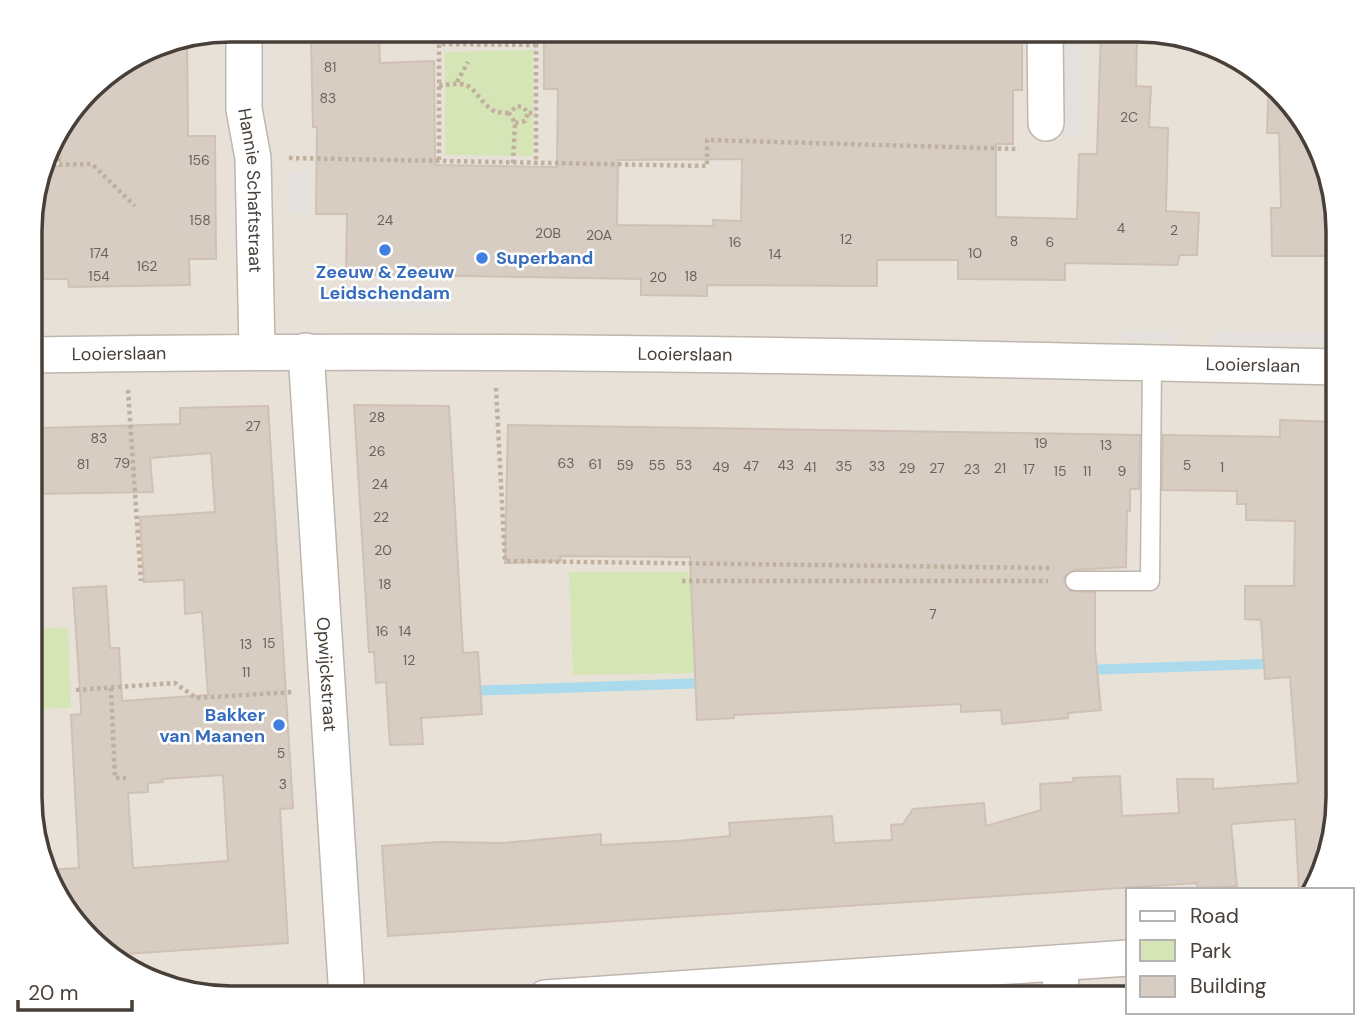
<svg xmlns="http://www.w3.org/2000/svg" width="1368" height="1028" font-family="'DM Sans',sans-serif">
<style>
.residential{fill:#e7e1d8}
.green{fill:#d6e5b5}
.parking{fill:#e3e0de}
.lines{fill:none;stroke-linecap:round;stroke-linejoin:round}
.stream{stroke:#aadaec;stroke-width:10}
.building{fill:#d8cdc3;stroke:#cfc1b3;stroke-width:2;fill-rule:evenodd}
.service-casing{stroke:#bfb6ad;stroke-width:21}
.minor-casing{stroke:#bfb6ad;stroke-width:38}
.path{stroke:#c0b09f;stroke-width:4.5;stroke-dasharray:3.5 3.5;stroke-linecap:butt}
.service{stroke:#fff;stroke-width:18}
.minor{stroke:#fff;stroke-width:35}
.shop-dot{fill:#3f7fe0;stroke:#fff;stroke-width:2.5}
.labels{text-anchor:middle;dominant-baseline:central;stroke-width:5;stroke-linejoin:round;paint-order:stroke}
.number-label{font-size:14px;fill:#6b625b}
.street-label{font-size:18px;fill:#473f38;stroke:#fff}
.shop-label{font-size:18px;font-weight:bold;fill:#366cbe;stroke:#fff;text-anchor:start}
.rim{fill:none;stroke:#473f38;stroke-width:3.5}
</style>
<rect width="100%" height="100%" fill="#f4efea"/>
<!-- residential -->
<polygon class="residential" points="231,30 1150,30 1214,45 1269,79 1318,142 1338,230 1338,811 1323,874 1313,890 1128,890 1128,998 218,998 154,983 99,949 51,886 30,811 32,204 56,131 99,79 166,41"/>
<!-- green -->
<g class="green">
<polygon points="533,50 533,156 445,155 445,52"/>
<polygon points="569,572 691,572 695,673 573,675"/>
<polygon points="68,627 71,708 30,709 31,629"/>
</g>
<!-- parking -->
<g class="parking">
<polygon points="259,30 268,30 269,108 260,107"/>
<rect x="1062" y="30" width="21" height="107"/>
<polygon points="286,173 308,173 307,214 285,214"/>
<polygon points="347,285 448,287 447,310 346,307"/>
<polygon points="1123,331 1177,332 1177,342 1123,341"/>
<polygon points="1212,332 1338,334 1338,345 1212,343"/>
<polygon points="348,659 364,927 354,928 339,660"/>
</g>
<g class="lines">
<!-- stream -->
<g class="stream">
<polyline points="1084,670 1262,664"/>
<polyline points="468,691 707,683"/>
</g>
</g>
<!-- building -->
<g class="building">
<path d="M317,30H379L380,63L434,61L435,165L557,167L558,89H544V33L1022,30V90H1013V144H996V217L1077,219L1079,154H1097L1101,30H1137L1136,86L1151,87L1149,127L1168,128L1166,211L1199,213L1197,255H1180L1177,265L1065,263V280L958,279V260H877V286L707,285V296L641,295V279L346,274L347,214H316L317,127H313L311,38L317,37ZM742,159L741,221L713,220L714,226L617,225L618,160Z"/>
<polygon points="187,37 188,136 215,136 216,259 189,259 190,285 69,287 68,279 31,279 32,204 44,167 61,166 60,126 99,79 166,41"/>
<polygon points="1269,79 1318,142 1338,230 1338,256 1272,256 1271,208 1281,208 1279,133 1267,133"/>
<polygon points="354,405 449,406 463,653 478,652 482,714 421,718 423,744 390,745 386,682 376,683 374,652 369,652"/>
<path d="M268,406L293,808L280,809L288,943L109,955L99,949L51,886L46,870L79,868L71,715L81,714V707L73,588L106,586L110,648H119L122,701L208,695L202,612L185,614L184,580L144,582L140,517L215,512L211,453L150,458L153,492L31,494V433H42V428L180,424V408ZM223,775L228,861L133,868L128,793L148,792V783L163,782L162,779Z"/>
<polygon points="1280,420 1338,422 1338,811 1323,874 1313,890 1299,890 1295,819 1231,824 1237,886 1197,888 1197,883 388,936 382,846 439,842 504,843 601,834 601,845 677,841 730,836 729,823 832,816 834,843 892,840 891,825 903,824 913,809 984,803 986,826 1041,810 1040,784 1074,782 1073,778 1120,776 1122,816 1179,813 1177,779 1213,779 1213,789 1298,783 1290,677 1265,679 1261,620 1245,619 1245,586 1294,586 1295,521 1246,520 1246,504 1237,504 1237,491 1162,490 1163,435 1280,437"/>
<polygon points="508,425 1140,435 1139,489 1130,489 1130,511 1127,511 1126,567 1074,570 1066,575 1064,580 1070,591 1095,592 1095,650 1101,710 1068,713 1068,718 1002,724 1001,710 961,712 961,704 734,715 734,718 697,720 690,557 560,556 561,561 505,563"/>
</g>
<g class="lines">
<defs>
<polyline id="service" points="1075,581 1150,581 1152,362"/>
<g id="minor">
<path id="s1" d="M244,30V109L253,158L257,350"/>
<polyline points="1045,30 1046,123"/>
<path id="s2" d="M306,351L347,998"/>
<path id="s3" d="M31,355C467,347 903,357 1338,367"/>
<polyline points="1060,963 1061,998"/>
<polyline points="545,998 1128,958"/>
</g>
</defs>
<!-- service casing -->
<use href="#service" class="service-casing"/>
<!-- minor casing -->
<use href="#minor" class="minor-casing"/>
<!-- path -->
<g class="path">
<polyline points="536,30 536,164"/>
<polyline points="422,32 439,44"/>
<polyline points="457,82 468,62"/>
<path d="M439,86C479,78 469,94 495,112L509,113"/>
<polyline points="515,123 525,121 528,113"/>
<polyline points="57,130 58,164"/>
<polyline points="289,158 707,166 707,140 1019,149"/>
<polyline points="439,160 439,44 535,45"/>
<polyline points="513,163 515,123 509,113 517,106 523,107 528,113 536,113"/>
<polyline points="45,165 92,164 135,206"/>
<polyline points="496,388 505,561 1050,568"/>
<polyline points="128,390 141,581"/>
<polyline points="682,581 1048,581"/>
<polyline points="111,688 115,778 126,778"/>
<polyline points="76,690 175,683 196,698 292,692"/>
</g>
<!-- service -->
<use href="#service" class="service"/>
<!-- minor -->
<use href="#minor" class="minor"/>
</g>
<!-- markers -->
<g class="shop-dot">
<circle cx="385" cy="250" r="7"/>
<circle cx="482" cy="258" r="7"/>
<circle cx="279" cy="725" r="7"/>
</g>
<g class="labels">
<!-- number labels -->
<g class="number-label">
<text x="330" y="67">81</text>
<text x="328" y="98">83</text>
<text x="1129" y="117">2C</text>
<text x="199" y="160">156</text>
<text x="200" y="220">158</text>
<text x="385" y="220">24</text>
<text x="1121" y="228">4</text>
<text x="1174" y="230">2</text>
<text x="548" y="233">20B</text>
<text x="599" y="235">20A</text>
<text x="846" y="239">12</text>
<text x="1014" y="241">8</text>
<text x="735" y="242">16</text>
<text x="1050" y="242">6</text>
<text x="99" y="253">174</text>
<text x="975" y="253">10</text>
<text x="775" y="254">14</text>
<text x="147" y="266">162</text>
<text x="99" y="276">154</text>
<text x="691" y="276">18</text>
<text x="658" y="277">20</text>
<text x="377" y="417">28</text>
<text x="253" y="426">27</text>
<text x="99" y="438">83</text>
<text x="1041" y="443">19</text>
<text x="1106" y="445">13</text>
<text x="377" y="451">26</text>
<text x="122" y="463">79</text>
<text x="566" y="463">63</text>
<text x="83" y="464">81</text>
<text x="595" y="464">61</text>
<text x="625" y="465">59</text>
<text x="657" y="465">55</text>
<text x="684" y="465">53</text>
<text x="786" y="465">43</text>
<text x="1187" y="465">5</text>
<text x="751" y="466">47</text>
<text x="844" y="466">35</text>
<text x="877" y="466">33</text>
<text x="721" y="467">49</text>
<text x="810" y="467">41</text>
<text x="1222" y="467">1</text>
<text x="907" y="468">29</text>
<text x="937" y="468">27</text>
<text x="1000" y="468">21</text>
<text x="972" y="469">23</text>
<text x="1029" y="469">17</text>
<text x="1060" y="471">15</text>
<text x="1087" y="471">11</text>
<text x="1122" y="471">9</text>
<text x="380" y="484">24</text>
<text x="381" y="517">22</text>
<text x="383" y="550">20</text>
<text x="385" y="584">18</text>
<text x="933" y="614">7</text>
<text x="382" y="631">16</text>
<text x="405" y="631">14</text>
<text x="269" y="643">15</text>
<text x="246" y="644">13</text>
<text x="409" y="660">12</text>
<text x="246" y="672">11</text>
<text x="281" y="753">5</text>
<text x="283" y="784">3</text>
</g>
<!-- street labels -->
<g class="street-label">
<text stroke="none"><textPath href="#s1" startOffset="161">Hannie Schaftstraat</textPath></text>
<text stroke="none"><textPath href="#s3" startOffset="88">Looierslaan</textPath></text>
<text stroke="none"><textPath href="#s3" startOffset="654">Looierslaan</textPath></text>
<text stroke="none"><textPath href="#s3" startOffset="1222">Looierslaan</textPath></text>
<text stroke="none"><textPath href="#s2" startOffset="324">Opwijckstraat</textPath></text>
</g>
<!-- shop labels -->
<g class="shop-label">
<text x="496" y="258">Superband</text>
<text x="385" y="272" text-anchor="middle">Zeeuw &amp; Zeeuw<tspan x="385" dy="21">Leidschendam</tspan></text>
<text x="265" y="715" text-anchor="end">Bakker<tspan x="265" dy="21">van Maanen</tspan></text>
</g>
</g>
<!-- crop -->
<path d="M0 0H1368V1028H0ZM231 42H1137A189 189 0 0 1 1326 231V797A189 189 0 0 1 1137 986H231A189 189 0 0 1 42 797V231A189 189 0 0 1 231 42Z" fill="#fff" fill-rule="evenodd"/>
<path class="rim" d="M231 42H1137A189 189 0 0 1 1326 231V797A189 189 0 0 1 1137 986H231A189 189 0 0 1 42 797V231A189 189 0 0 1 231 42Z"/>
<!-- legend -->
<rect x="1126" y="888" width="228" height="126" fill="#ffffff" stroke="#b5b2af" stroke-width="2"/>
<rect x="1140" y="911" width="35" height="10" fill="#ffffff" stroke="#b5b2af" stroke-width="2"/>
<text x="1190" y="923" font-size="21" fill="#473f38">Road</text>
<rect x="1140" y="940" width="35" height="21" fill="#d6e5b5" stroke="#b5b2af" stroke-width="2"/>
<text x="1190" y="958" font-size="21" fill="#473f38">Park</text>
<rect x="1140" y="976" width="35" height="21" fill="#d8cdc3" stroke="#b5b2af" stroke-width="2"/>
<text x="1190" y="993" font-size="21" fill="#473f38">Building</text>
<!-- scale -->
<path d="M18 1000v10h114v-10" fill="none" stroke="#473f38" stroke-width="3.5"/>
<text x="28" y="1000" font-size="21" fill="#473f38" stroke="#ffffff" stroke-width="5" paint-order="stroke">20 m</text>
</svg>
